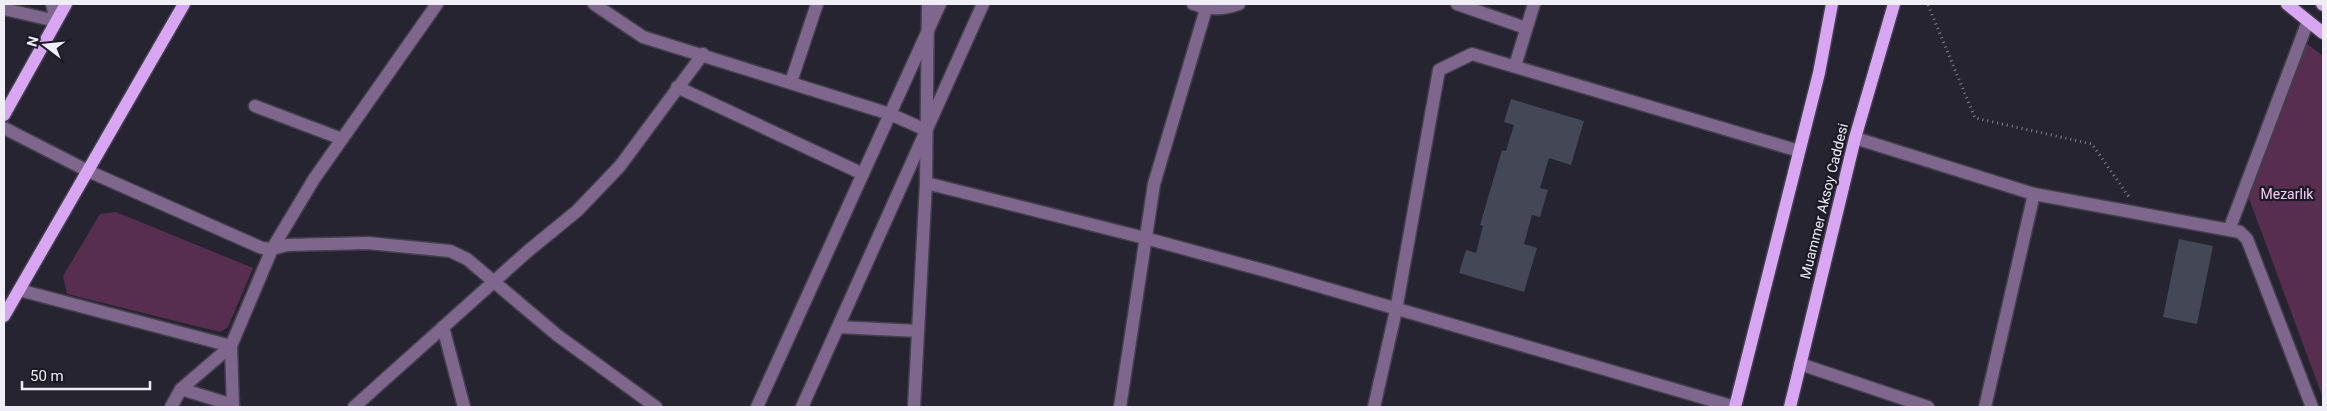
<svg xmlns="http://www.w3.org/2000/svg" width="2327" height="411" font-family="Roboto,sans-serif">
<style>
.green{fill:#572e50}
.building{fill:#444856}
.lines{fill:none;stroke-linecap:round;stroke-linejoin:round}
.minor-casing{stroke:#42404d;stroke-width:15}
.major-casing{stroke:#42404d;stroke-width:15}
.path{stroke:#84828d;stroke-width:3;stroke-dasharray:1 4;stroke-linecap:butt}
.minor{stroke:#7e668c;stroke-width:12}
.major{stroke:#d9a6f4;stroke-width:12}
.labels{text-anchor:middle;dominant-baseline:central;stroke-width:4.5;stroke-linejoin:round;paint-order:stroke}
.park-label{font-size:14px;fill:#facef1;stroke:#1d1a27}
.street-label{font-size:14px;fill:#efeef7;stroke:#1d1a27}
</style>
<rect width="100%" height="100%" fill="#262431"/>
<!-- green -->
<g class="green">
<polygon points="2306,43 2323,56 2323,398 2247,193"/>
<polygon points="116,212 253,268 228,327 220,332 67,294 63,276 100,214"/>
</g>
<!-- building -->
<g class="building">
<polygon points="1511,99 1584,121 1571,165 1549,158 1540,188 1548,190 1540,217 1532,215 1524,244 1537,248 1524,292 1459,273 1466,250 1476,253 1483,226 1480,225 1502,150 1506,151 1514,125 1504,122"/>
<polygon points="2179,239 2213,246 2197,324 2163,317"/>
</g>
<g class="lines">
<defs>
<g id="minor">
<polyline points="594,4 643,37 890,114 926,130"/>
<path d="M1193,4C1209,10 1223,10 1239,4"/>
<polyline points="1457,4 1526,28"/>
<polyline points="4,9 56,21 52,4"/>
<polyline points="1515,66 1534,4"/>
<polyline points="791,82 817,4"/>
<polyline points="677,87 863,174"/>
<polyline points="255,106 342,139"/>
<polyline points="4,128 88,171 262,248 272,249 287,245 368,243 450,251 467,259 557,335 656,407"/>
<polyline points="1855,138 2034,194 2240,232 2247,239 2312,407"/>
<polyline points="926,183 1145,238 1270,272 1735,407"/>
<polyline points="2229,230 2308,21"/>
<polyline points="19,290 231,346"/>
<polyline points="443,327 464,407"/>
<polyline points="838,327 918,331"/>
<polyline points="1800,364 1928,407"/>
<polyline points="181,389 233,405"/>
<polyline points="171,407 181,389 231,346"/>
<polyline points="233,407 231,346 272,249 314,179 437,4"/>
<polyline points="354,407 528,251 577,211 620,166 703,54"/>
<polyline points="757,407 940,4"/>
<polyline points="802,407 983,4"/>
<polyline points="914,407 926,183 928,4"/>
<polyline points="1120,407 1154,184 1206,9"/>
<polyline points="1374,407 1396,310 1439,70 1472,54 1799,151"/>
<polyline points="1985,407 2034,194"/>
</g>
<g id="major">
<polyline points="2287,4 2323,33"/>
<polyline points="2322,4 2323,5"/>
<polyline points="4,115 66,4"/>
<polyline points="4,316 184,4"/>
<polyline points="1735,407 1819,73 1832,4"/>
<polyline points="1790,407 1855,138 1894,4"/>
</g>
</defs>
<!-- minor casing -->
<use href="#minor" class="minor-casing"/>
<!-- major casing -->
<use href="#major" class="major-casing"/>
<!-- path -->
<polyline class="path" points="1928,5 1975,118 2092,144 2129,197"/>
<!-- minor -->
<use href="#minor" class="minor"/>
<!-- major -->
<use href="#major" class="major"/>
</g>
<g class="labels">
<!-- park labels -->
<g class="park-label">
<text x="2287" y="194">Mezarlık</text>
</g>
<!-- street labels -->
<g class="street-label">
<text transform="translate(1824 201) rotate(-76)">Muammer Aksoy Caddesi</text>
</g>
</g>
<!-- border -->
<rect width="2327" height="411" fill="none" stroke="#efeef7" stroke-width="10"/>
<!-- north arrow -->
<g transform="translate(45 45) rotate(286)" stroke="#1d1a27" stroke-width="4" paint-order="stroke">
<path d="M0-4L9 19L0 12L-9 19Z" fill="#efeef7"/>
<text y="-8" font-size="14" font-weight="bold" text-anchor="middle" fill="#efeef7">N</text>
</g>
<!-- scale -->
<path d="M22 381v8h128v-8" fill="none" stroke="#efeef7" stroke-width="2.5"/>
<text x="30" y="381" font-size="15" fill="#efeef7" stroke="#1d1a27" stroke-width="4" paint-order="stroke">50 m</text>
</svg>
